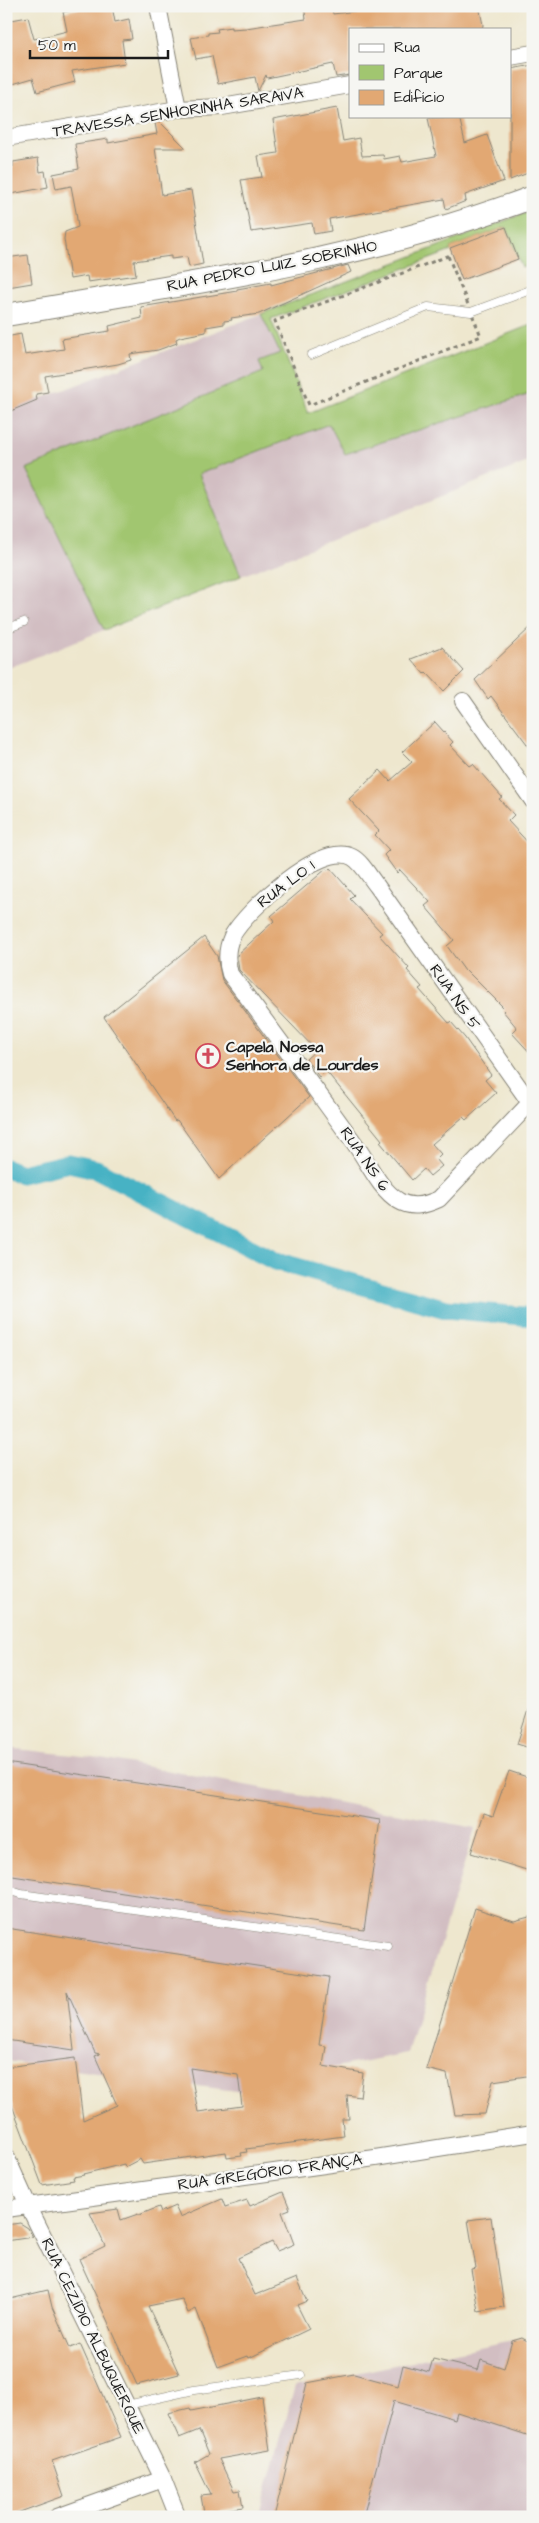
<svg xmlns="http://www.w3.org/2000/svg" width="539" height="2523" font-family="'Architects Daughter',sans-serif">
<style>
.industrial{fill:#d2bec2}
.green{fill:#a1c670;stroke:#5e7146}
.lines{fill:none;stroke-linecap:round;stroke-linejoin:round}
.canal{stroke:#46b2c4;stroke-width:19}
.building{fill:#e2a873;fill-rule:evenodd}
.lane-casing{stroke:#858275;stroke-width:9}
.street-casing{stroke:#858275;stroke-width:18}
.secondary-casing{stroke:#858275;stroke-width:24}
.path{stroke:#858275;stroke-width:3;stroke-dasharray:4 4;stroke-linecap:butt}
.lane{stroke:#fff;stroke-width:8}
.street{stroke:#fff;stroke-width:16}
.secondary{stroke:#fff;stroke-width:22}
.labels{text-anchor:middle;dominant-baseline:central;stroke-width:4.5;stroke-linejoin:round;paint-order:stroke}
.street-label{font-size:16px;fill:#1c1c1c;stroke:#f6f6f2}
.poi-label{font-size:16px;font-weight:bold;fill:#1c1c1c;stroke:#f6f6f2;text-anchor:start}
</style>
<rect width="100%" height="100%" fill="#f6f6f2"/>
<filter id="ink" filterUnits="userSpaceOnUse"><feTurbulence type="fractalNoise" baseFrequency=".02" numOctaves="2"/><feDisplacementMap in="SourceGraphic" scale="10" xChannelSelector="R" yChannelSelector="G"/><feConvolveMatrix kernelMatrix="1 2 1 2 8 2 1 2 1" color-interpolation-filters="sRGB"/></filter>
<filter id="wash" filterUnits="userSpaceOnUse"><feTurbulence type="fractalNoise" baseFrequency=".0096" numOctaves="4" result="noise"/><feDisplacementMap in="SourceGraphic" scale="20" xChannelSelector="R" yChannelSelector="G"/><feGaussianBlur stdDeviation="1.12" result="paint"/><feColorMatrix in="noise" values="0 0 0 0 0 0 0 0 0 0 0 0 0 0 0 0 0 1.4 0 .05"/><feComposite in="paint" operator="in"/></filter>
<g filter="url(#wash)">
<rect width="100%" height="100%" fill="#eee7ce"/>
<!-- industrial -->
<g class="industrial">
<polygon points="261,314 280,353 263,372 26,469 104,630 6,669 6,412"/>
<polygon points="533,393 533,460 241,576 198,474 330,424 345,454"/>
<polygon points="6,1748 101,1758 475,1828 407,2053 326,2069 319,2102 6,2061"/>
<polygon points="522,2338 533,2344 533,2517 259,2517 295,2386"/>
</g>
<!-- green -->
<polygon class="green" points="533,210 533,263 522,268 506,227 450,248 451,251 271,319 308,413 533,324 533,393 345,454 329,424 199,474 241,576 104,630 26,469 263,372 259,361 280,353 261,314"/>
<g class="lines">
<!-- canal -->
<polyline class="canal" points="6,1168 21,1174 69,1163 96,1169 275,1261 446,1309 533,1317"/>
</g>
<g id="blocks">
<!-- building -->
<g class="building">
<polygon points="92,6 112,6 115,22 129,19 132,39 122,40 125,63 72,71 75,82 37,92 33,78 6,86 6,21 28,17 34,39 39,38 67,31 63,12"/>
<polygon points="304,6 323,6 324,11 332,9 333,14 363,10 362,6 479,6 483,25 482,29 350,29 350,75 336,77 333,64 267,78 266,75 258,91 255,77 218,84 212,56 196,59 191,38 208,35 208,33 218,32 217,29 231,27 231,29 246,28 306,19"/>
<polygon points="533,65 533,171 510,180 510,69"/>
<polygon points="337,108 343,141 359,138 362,156 383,155 384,159 400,156 402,162 436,156 428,118 459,116 465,143 487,135 504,181 465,195 466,201 446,209 444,199 329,219 331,231 314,234 312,223 251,232 241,180 262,177 258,156 278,153 273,120"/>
<polygon points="160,122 186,148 155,148 162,195 191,190 203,264 189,267 187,257 171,259 171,256 134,261 136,275 88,282 87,276 70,279 64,239 65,232 78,227 76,212 71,186 56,189 53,174 79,169 75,144 108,139 108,143 157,134 155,123"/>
<polygon points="38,158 40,172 45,171 48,187 6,195 6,169 13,167 13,162"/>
<polygon points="506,227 518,259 462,280 450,248"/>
<polygon points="28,255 32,283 8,287 6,258"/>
<polygon points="348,265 351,272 259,314 231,318 232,320 224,321 224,324 206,327 206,332 180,337 176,339 177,343 158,350 130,354 131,360 118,364 45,376 48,392 36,394 37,400 6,413 6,337 21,334 25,355 64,349 62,339 110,331 109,326 142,318 141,307 237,291 237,289 271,283 271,285"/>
<polygon points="533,625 533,752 491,696 488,699 475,680"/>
<polygon points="442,647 464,671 444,691 426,672 424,674 411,659"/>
<polygon points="435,722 453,742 450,745 470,766 473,764 502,797 499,799 514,815 508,821 533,848 533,1056 512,1033 517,1028 503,1011 505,1009 466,970 465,971 447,946 454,940 425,906 430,902 400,870 397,873 384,855 389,850 375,835 379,831 349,799 380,770 390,781 412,762 402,752"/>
<polygon points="330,868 354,895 350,899 382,933 379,935 409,968 407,970 422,987 419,989 449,1023 451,1022 465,1038 491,1075 485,1080 496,1093 466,1120 463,1117 432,1144 441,1154 436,1159 442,1166 430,1176 424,1169 412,1180 380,1142 382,1140 326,1071 319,1077 306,1059 316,1050 239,970 237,955 274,921 271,916 326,869 328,870"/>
<polygon points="204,937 217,956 222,980 309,1097 219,1179 177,1120 175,1121 104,1017"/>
<polygon points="530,1704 533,1705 533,1749 517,1744"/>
<polygon points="6,1763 380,1820 364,1930 6,1875"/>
<polygon points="509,1771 533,1779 533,1872 471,1853 484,1813 493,1816"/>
<polygon points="475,1908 514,1921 533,1916 533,2075 493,2081 485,2114 455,2115 447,2074 426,2069"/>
<path d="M6,1928L329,1977L319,2045L326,2046L323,2066L363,2073L360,2097L347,2095L349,2119H342L344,2136L246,2149L247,2152L241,2153L242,2156L227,2158L226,2152L143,2164L140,2159L125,2167L124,2164L83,2174L84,2175L73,2177L74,2180L42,2185L10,2100L6,2101V2067L75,2058L83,2120L117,2105L95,2056L100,2054L95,2053L67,1991L74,2050L6,2040ZM190,2068L238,2075L242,2106L198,2112Z"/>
<polygon points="283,2192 290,2209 282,2212 294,2244 277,2251 272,2242 238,2258 255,2295 297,2278 307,2301 297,2305 309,2329 249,2358 248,2356 218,2367 196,2309 188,2313 182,2299 148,2306 179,2374 137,2385 79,2259 105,2246 90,2213 118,2209 121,2220 138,2214 139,2215 159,2207 161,2212 175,2206 180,2217 222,2199 225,2207 247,2200 250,2206"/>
<polygon points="491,2217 504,2307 478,2311 471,2269 476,2268 468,2220"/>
<polygon points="20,2223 28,2228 33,2237 6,2241 6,2225"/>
<polygon points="48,2290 52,2307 70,2348 80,2344 121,2437 52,2461 64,2496 6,2517 6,2300"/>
<polygon points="522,2338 533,2344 533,2437 457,2412 455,2419 394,2401 363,2517 274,2517 307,2383 354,2374 398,2386 403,2365 429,2372 433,2359 478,2370 481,2360 504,2368 512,2341"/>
<polygon points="262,2397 270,2450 219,2459 234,2491 240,2490 243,2507 204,2513 201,2496 211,2495 195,2462 209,2454 199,2430 179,2438 168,2413 190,2408 191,2411"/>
</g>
</g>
</g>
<g filter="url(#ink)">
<use href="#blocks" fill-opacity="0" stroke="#858275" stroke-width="1"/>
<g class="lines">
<defs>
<g id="lane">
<polyline points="311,355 428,307 471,312 533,289"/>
<polyline points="6,629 24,622"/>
<polyline points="6,1889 21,1894 388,1946"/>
<polyline points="127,2405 194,2390 301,2375"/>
</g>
<g id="street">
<polyline points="158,6 178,109"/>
<polyline points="510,57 533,53"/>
<polyline points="6,138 178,109 222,107 350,85"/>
<polyline points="463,701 533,801"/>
<path d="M530,1103L439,1199C426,1205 412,1209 399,1201C379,1189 368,1162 355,1144C314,1087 272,1030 230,974C226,961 226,949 232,936C246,911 320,841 352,857C362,862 370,878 377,886L533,1107"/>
<polyline points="6,2156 28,2205 163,2479 178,2517"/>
<polyline points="6,2209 375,2158 533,2133"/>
<polyline points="57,2517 163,2479"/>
</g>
<path id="secondary" d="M6,315C183,284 364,261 533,197"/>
</defs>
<!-- lane casing -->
<use href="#lane" class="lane-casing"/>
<!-- street casing -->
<use href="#street" class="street-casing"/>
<!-- secondary casing -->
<use href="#secondary" class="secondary-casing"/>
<!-- path -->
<polygon class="path" points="448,256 481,336 309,405 275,321"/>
<!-- lane -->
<use href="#lane" class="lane"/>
<!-- street -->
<use href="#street" class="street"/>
<!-- secondary -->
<use href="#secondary" class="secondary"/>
</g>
</g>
<!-- icons -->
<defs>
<symbol id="church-ring" viewBox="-11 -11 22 22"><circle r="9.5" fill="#f6f6f2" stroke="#d1495b" stroke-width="1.5"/><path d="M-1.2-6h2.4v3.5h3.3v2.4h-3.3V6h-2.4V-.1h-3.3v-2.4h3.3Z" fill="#d1495b"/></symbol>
</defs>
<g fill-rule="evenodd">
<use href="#church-ring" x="194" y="1042" width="28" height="28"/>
</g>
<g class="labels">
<!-- street labels -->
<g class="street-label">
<text transform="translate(178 112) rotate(-9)">TRAVESSA SENHORINHA SARAIVA</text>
<text transform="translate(272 266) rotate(-11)">RUA PEDRO LUIZ SOBRINHO</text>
<text transform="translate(286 884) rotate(-37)">RUA LO 1</text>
<text transform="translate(455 997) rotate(55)">RUA NS 5</text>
<text transform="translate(365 1159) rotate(55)">RUA NS 6</text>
<text transform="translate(270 2172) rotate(-8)">RUA GREGÓRIO FRANÇA</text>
<text transform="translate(93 2336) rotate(64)">RUA CEZÍDIO ALBUQUERQUE</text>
</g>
<!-- poi labels -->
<g class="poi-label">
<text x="226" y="1047">Capela Nossa<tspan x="226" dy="18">Senhora de Lourdes</tspan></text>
</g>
</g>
<!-- margin -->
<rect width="539" height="2523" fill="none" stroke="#f6f6f2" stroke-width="25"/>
<!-- legend -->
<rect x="349" y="28" width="162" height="90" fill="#f6f6f2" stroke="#9f9f9c"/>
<rect x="359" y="44" width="25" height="8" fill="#ffffff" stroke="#9f9f9c"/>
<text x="394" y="52" font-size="15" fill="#1c1c1c">Rua</text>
<rect x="359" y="65" width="25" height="15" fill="#a1c670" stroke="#9f9f9c"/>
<text x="394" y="78" font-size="15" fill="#1c1c1c">Parque</text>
<rect x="359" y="90" width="25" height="15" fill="#e2a873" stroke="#9f9f9c"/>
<text x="394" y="102" font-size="15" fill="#1c1c1c">Edifício</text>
<!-- scale -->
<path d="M30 50v8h138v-8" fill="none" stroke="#1c1c1c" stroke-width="2.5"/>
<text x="38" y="50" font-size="15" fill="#1c1c1c" stroke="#f6f6f2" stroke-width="4" paint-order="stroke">50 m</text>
</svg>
